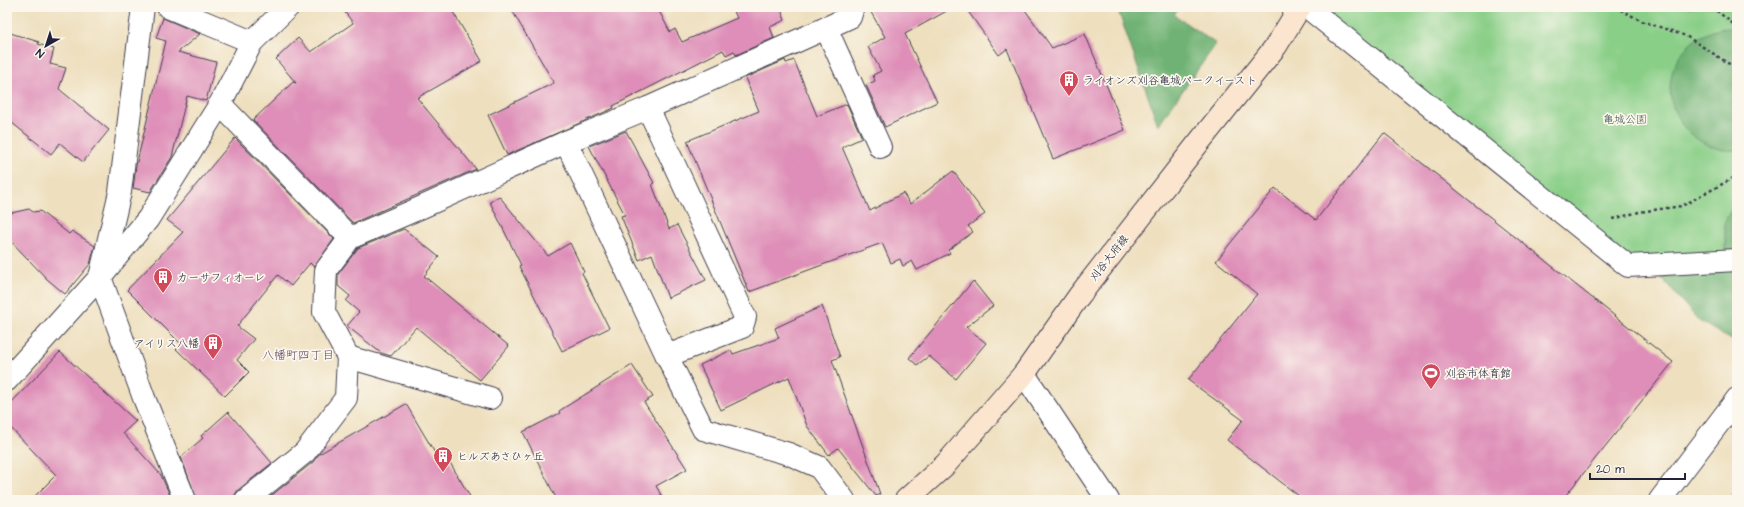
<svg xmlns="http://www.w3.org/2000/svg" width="1744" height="507" font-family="'Architects Daughter','Klee One',sans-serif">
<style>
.green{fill:#8acf88;stroke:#567862}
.forest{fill:#6fb274;stroke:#486a58}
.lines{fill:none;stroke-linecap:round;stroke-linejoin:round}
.stream{stroke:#4ab1c9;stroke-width:9}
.building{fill:#de8eb8}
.street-casing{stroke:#413e4f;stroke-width:24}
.secondary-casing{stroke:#413e4f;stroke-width:24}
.path{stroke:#413e4f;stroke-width:2.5;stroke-dasharray:3 3;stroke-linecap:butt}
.street{stroke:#fff;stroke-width:22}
.secondary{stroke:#fbe5cf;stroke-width:22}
.labels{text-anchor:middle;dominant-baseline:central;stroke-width:3.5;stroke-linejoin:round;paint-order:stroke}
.poi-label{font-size:11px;fill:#22223b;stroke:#fbf7ec;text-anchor:start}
.park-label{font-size:11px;fill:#415652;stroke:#fbf7ec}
.street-label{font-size:11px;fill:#22223b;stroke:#fbf7ec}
.neighbourhood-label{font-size:12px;fill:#644867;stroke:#fbf7ec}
</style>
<rect width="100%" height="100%" fill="#fbf7ec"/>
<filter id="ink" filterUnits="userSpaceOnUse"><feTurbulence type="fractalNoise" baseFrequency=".025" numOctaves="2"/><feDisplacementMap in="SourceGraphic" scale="8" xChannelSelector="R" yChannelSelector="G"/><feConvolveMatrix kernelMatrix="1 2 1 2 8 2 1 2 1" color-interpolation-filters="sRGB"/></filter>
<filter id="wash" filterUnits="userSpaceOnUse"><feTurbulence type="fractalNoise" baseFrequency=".012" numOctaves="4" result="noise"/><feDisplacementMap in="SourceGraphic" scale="16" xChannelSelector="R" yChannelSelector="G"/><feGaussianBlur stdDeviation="0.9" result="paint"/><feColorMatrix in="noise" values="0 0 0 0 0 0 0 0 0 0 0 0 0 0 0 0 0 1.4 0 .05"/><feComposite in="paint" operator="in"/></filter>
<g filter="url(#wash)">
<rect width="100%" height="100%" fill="#eedfbe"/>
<!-- green -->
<polygon class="green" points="1307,7 1737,7 1737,260 1628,266"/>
<!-- forest -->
<g class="forest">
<polygon points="1117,7 1179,7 1174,15 1216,44 1158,125"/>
<path d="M1737,28V150C1731,150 1724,151 1719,149C1656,132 1653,49 1716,30C1722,28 1730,28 1737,28Z"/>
<polygon points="1737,200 1737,343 1699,321 1659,275 1725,261 1725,221"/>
</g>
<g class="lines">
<!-- stream -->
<polyline class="stream" points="1732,500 1737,494"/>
</g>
<g id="blocks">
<!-- building -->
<g class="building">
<polygon points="341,7 450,7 482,61 417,98 476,169 353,223 253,120 293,82 296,83 276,59 298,38 311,52 353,23"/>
<polygon points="510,7 657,7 670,32 675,29 682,42 737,18 732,7 780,7 785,20 770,27 774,38 736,55 734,51 726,55 723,50 613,106 614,108 507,155 488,115 554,83"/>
<polygon points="868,7 954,7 905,34 937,102 885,127 866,85 875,81 873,75 881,71 868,47 885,37"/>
<polygon points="965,7 1023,7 1052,48 1085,34 1125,130 1053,159 1007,49 999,55"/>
<polygon points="163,18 200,34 178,52 216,62 206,101 187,96 172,157 150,192 133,188 136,166 166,41 156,38"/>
<polygon points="7,32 39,42 38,44 54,49 50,64 66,68 59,89 109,130 83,162 60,143 51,154 7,119"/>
<polygon points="785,60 786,63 794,60 817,116 847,104 862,138 842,147 870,211 903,193 910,204 953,171 985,214 968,226 973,232 948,250 950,253 917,270 912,261 903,266 900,259 891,263 882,243 749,292 687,141 759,111 745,78"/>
<polygon points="626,131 654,183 652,184 669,229 677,225 706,280 668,298 652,254 639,260 621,216 625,215 589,146"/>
<polygon points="1384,133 1673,362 1562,500 1304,500 1227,440 1243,420 1188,380 1257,294 1216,261 1275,188 1316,220"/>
<polygon points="235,138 334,239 314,267 310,263 291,286 278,275 237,326 254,339 237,360 249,372 225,396 176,349 181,344 127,290 183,232 167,220"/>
<polygon points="499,196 548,256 570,243 584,272 582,273 609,328 562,351 519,266 521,265 490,202"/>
<polygon points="29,209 33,212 40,211 69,234 72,231 95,246 90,264 65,294 47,279 7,237 7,214"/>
<polygon points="404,229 439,257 424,276 509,346 480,380 416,327 391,356 381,353 347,326 359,312 346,301 350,296 338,286 338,274 358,248"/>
<polygon points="973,281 993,306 966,327 986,343 956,379 929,356 917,365 909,358"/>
<polygon points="822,306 840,357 832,360 880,494 876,496 838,448 829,455 807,426 789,377 721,410 700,365 731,350 733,354 779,338 775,328"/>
<polygon points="60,352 136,421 123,433 161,475 172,500 31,500 56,475 7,424 7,407"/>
<polygon points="632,365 653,397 644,402 687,469 656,486 664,500 557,500 523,432 560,413 559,411"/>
<polygon points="406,404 442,465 449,461 472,500 266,500 313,462 319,454"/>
<polygon points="228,412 272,463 238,490 235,495 234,500 197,500 181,457 203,438 201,436"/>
</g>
</g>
</g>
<g filter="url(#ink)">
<use href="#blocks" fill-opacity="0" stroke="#413e4f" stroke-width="1"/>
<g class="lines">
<defs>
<g id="street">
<polyline points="143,7 120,192 100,277 144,398 185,500"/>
<polyline points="168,7 252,42"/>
<polyline points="1307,7 1628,266 1737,260"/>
<polyline points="826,28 880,147"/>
<polyline points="220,104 350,238"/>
<polyline points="566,142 667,356 742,327 745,317 648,108"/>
<polyline points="667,356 703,429 789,454 819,467 844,500"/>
<polyline points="348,357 490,398"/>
<polyline points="1024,374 1108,500"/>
<polyline points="7,380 100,277 148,219 220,104 252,42 288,7"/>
<polyline points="246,500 305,452 346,398 348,357 324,312 326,270 350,238 420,208 566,142 648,108 826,28 850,17 853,7"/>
<polyline points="1660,500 1737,399"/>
</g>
<polyline id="secondary" points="906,500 945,465 1024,374 1079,296 1196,146 1276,46 1300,7"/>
</defs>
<!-- street casing -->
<use href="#street" class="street-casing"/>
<!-- secondary casing -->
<use href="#secondary" class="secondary-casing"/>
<!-- path -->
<g class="path">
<polyline points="1615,7 1642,21 1686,36 1737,69"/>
<polyline points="1712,7 1737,27"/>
<polyline points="1613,219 1639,212 1682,206 1737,176"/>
</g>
<!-- street -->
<use href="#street" class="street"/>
<!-- secondary -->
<use href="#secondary" class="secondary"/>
</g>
</g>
<!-- icons -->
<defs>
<symbol id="building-pin" viewBox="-11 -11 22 30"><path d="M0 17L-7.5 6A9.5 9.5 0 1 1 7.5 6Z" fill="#d1495b" stroke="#fbf7ec"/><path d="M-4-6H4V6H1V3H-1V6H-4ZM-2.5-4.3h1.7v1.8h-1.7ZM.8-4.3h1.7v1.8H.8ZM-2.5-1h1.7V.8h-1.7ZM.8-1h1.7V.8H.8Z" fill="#fff"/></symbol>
<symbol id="stadium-pin" viewBox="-11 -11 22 30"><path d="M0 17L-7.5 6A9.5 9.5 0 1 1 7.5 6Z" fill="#d1495b" stroke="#fbf7ec"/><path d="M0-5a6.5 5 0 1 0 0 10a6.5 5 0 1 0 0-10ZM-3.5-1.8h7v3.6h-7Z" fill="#fff"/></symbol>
</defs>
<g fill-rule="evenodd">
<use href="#building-pin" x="1058" y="69" width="22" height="30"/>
<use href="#building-pin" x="152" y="266" width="22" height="30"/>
<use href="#building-pin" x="202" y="332" width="22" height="30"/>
<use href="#stadium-pin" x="1420" y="362" width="22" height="30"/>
<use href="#building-pin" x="432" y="445" width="22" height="30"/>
</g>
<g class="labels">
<!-- poi labels -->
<g class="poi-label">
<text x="1083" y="80">ライオンズ刈谷亀城パークイースト</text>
<text x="177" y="277">カーサフィオーレ</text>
<text x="199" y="343" text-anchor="end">アイリス八幡</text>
<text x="1445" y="373">刈谷市体育館</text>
<text x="457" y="456">ヒルズあさひヶ丘</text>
</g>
<!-- park labels -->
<g class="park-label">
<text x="1625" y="119">亀城公園</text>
</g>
<!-- street labels -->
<g class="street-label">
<text transform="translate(1109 258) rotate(-52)">刈谷大府線</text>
</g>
<!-- neighbourhood labels -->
<g class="neighbourhood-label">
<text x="298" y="355">八幡町四丁目</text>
</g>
</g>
<!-- margin -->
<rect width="1744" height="507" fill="none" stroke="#fbf7ec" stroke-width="24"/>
<!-- north arrow -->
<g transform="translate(46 46) rotate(219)" stroke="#fbf7ec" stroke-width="3" paint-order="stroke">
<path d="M0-3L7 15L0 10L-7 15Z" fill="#22223b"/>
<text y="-6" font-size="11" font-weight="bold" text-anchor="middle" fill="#22223b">N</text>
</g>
<!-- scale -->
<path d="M1590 473v6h95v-6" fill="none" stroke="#22223b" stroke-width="2"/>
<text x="1596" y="473" font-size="12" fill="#22223b" stroke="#fbf7ec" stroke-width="3" paint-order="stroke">20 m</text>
</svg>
